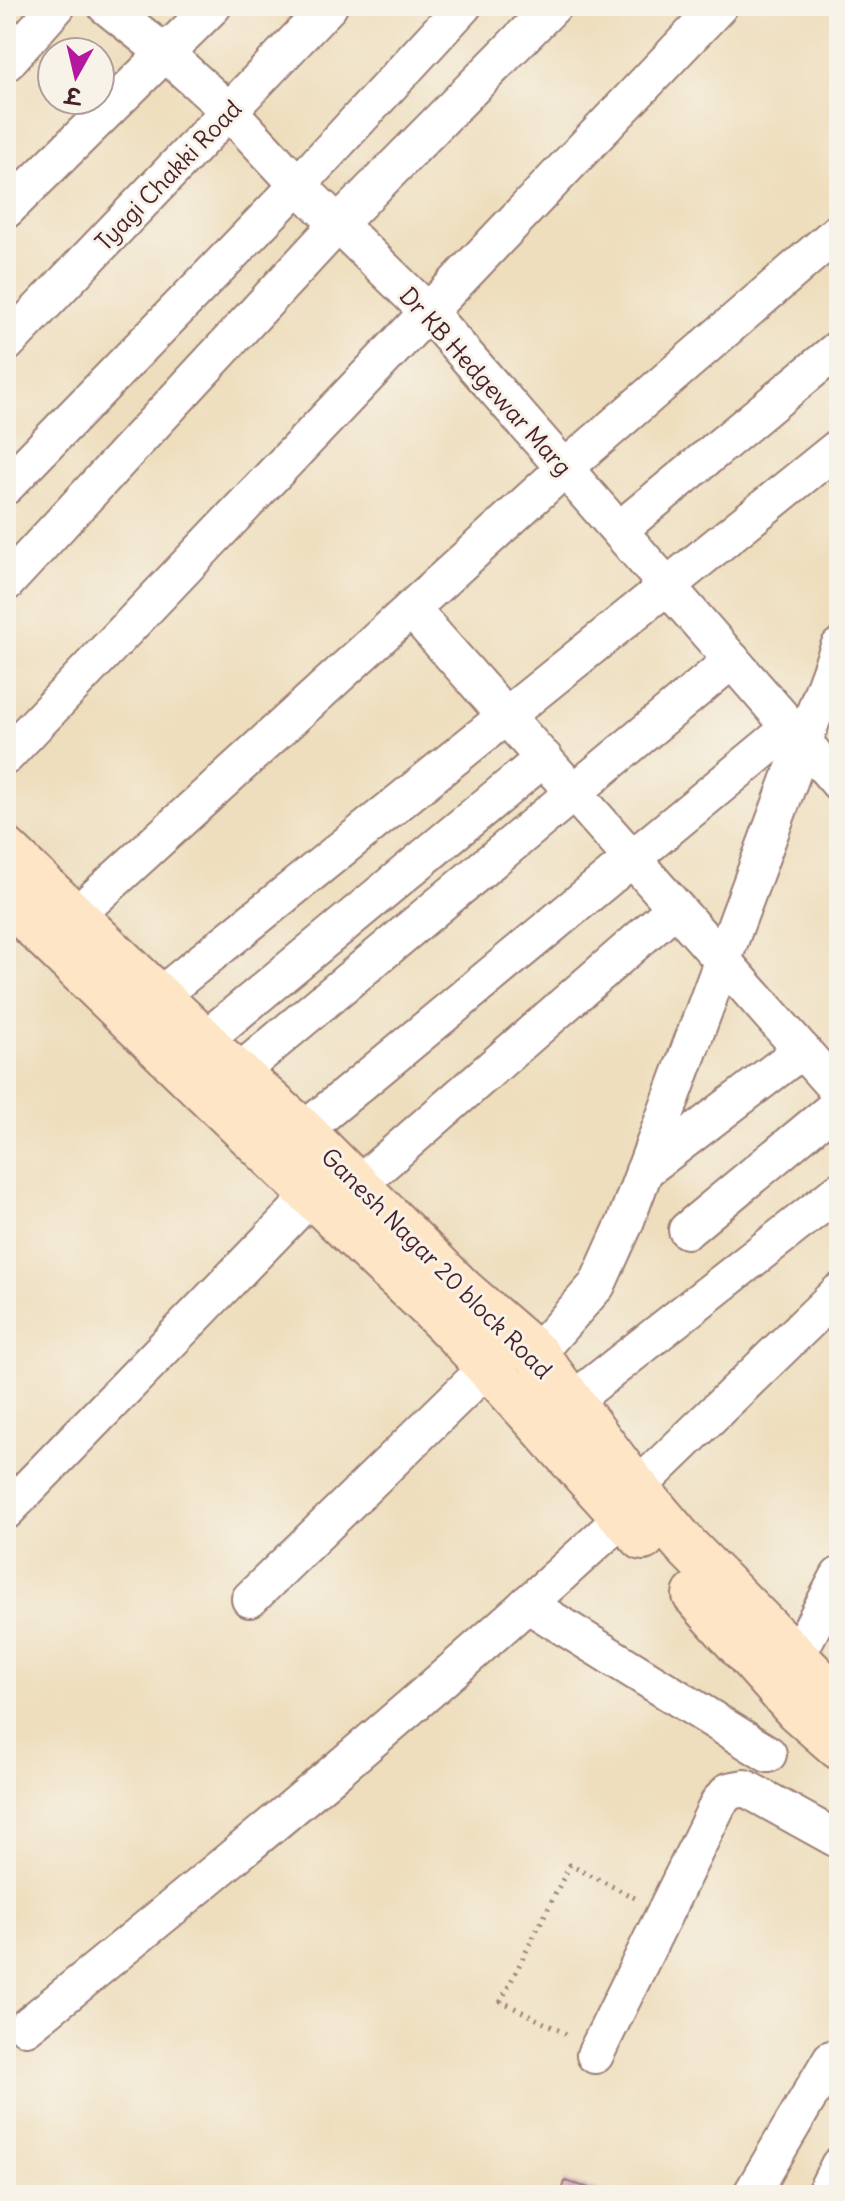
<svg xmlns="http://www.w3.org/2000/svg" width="845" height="2201" font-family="Delius,'Playpen Sans Deva',sans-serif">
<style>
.building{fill:url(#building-hatch)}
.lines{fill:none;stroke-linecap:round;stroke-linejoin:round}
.street-casing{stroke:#9c7e74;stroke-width:40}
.secondary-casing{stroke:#9c7e74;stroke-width:48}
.path{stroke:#9c7e74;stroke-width:5;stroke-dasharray:2 6;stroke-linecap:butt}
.street{stroke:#fff;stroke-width:36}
.secondary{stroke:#fde5c5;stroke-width:44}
.labels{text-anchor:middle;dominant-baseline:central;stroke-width:6;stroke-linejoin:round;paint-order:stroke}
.street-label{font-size:24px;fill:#4a1f2b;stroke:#f7f3e8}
</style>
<defs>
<pattern id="building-hatch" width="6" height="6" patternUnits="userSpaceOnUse" patternTransform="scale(2)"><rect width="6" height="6" fill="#d5abc5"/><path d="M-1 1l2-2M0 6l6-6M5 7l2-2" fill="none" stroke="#af8ba0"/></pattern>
</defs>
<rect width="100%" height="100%" fill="#f7f3e8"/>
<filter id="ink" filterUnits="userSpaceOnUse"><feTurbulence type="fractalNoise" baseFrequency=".0125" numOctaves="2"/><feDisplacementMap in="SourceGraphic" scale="16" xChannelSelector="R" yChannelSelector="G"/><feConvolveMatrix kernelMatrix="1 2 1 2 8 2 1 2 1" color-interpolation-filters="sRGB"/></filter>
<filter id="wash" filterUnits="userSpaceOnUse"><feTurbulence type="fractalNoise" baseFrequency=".006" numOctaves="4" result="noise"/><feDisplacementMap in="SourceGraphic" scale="32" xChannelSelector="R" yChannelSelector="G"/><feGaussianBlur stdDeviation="1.8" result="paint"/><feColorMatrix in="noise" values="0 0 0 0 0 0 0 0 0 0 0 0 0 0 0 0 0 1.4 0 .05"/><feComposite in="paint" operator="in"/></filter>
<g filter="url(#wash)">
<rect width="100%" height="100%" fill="#eedebd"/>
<g id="blocks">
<!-- building -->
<polygon class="building" points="565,2181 610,2194 610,2195 561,2195"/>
</g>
</g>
<g filter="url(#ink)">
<use href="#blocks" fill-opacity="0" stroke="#9c7e74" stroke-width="2"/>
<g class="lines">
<defs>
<g id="street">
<polyline points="106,6 165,53 229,111 298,185 428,312 839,783"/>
<polyline points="6,63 57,6"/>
<polyline points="6,210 213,6"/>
<polyline points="6,344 329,6"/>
<polyline points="6,486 298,185 463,6"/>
<polyline points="619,530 839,348"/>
<polyline points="6,583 338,224 553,6"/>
<polyline points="411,609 839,1092"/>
<polyline points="6,756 719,6"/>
<polyline points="74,917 564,469 839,231"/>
<polyline points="158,997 839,447"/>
<polyline points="204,1040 544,758"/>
<polyline points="238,1073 732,660"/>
<polyline points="303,1131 791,727"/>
<polyline points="644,1171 802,1050"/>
<polyline points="358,1185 675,908"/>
<polyline points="687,1230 839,1104"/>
<polyline points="536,1354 597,1285 625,1223 839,647"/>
<polyline points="572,1401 839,1191"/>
<polyline points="637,1488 839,1292"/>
<polyline points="6,1511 312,1195 331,1179"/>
<polyline points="250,1599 488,1367"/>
<polyline points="527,1604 768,1754"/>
<polyline points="796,1657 839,1576"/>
<path d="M26,2027C230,1862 431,1695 623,1517"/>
<polyline points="595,2055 719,1802 729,1791 745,1788 839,1840"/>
<polyline points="751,2195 831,2059 839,2063"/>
<polyline points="824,2195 839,2165"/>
</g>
<g id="secondary">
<polyline points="6,850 204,1040 215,1053 303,1131 463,1291 536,1354 630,1480 686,1546 839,1701"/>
<path d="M6,899L385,1266C479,1348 557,1448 643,1538"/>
<polyline points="695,1595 797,1710 839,1747"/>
</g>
</defs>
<!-- street casing -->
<use href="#street" class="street-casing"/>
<!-- secondary casing -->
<use href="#secondary" class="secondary-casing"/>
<!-- path -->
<polyline class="path" points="566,2034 501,2001 570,1865 635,1898"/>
<!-- street -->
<use href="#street" class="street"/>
<!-- secondary -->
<use href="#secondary" class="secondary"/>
</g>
</g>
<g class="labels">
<!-- street labels -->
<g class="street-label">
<text transform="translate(168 175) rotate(-46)">Tyagi Chakki Road</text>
<text transform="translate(486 381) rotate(48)">Dr KB Hedgewar Marg</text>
<text transform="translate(437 1263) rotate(45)">Ganesh Nagar 20 block Road</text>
</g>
</g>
<!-- margin -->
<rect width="845" height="2201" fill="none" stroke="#f7f3e8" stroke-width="32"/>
<!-- north arrow -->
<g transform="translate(76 76) rotate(188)"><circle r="38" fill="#f7f3e8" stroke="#b29e9c" stroke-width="2"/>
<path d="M0-6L14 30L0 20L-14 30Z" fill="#b5179e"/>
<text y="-12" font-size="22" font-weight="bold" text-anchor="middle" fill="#4a1f2b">उ</text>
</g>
</svg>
